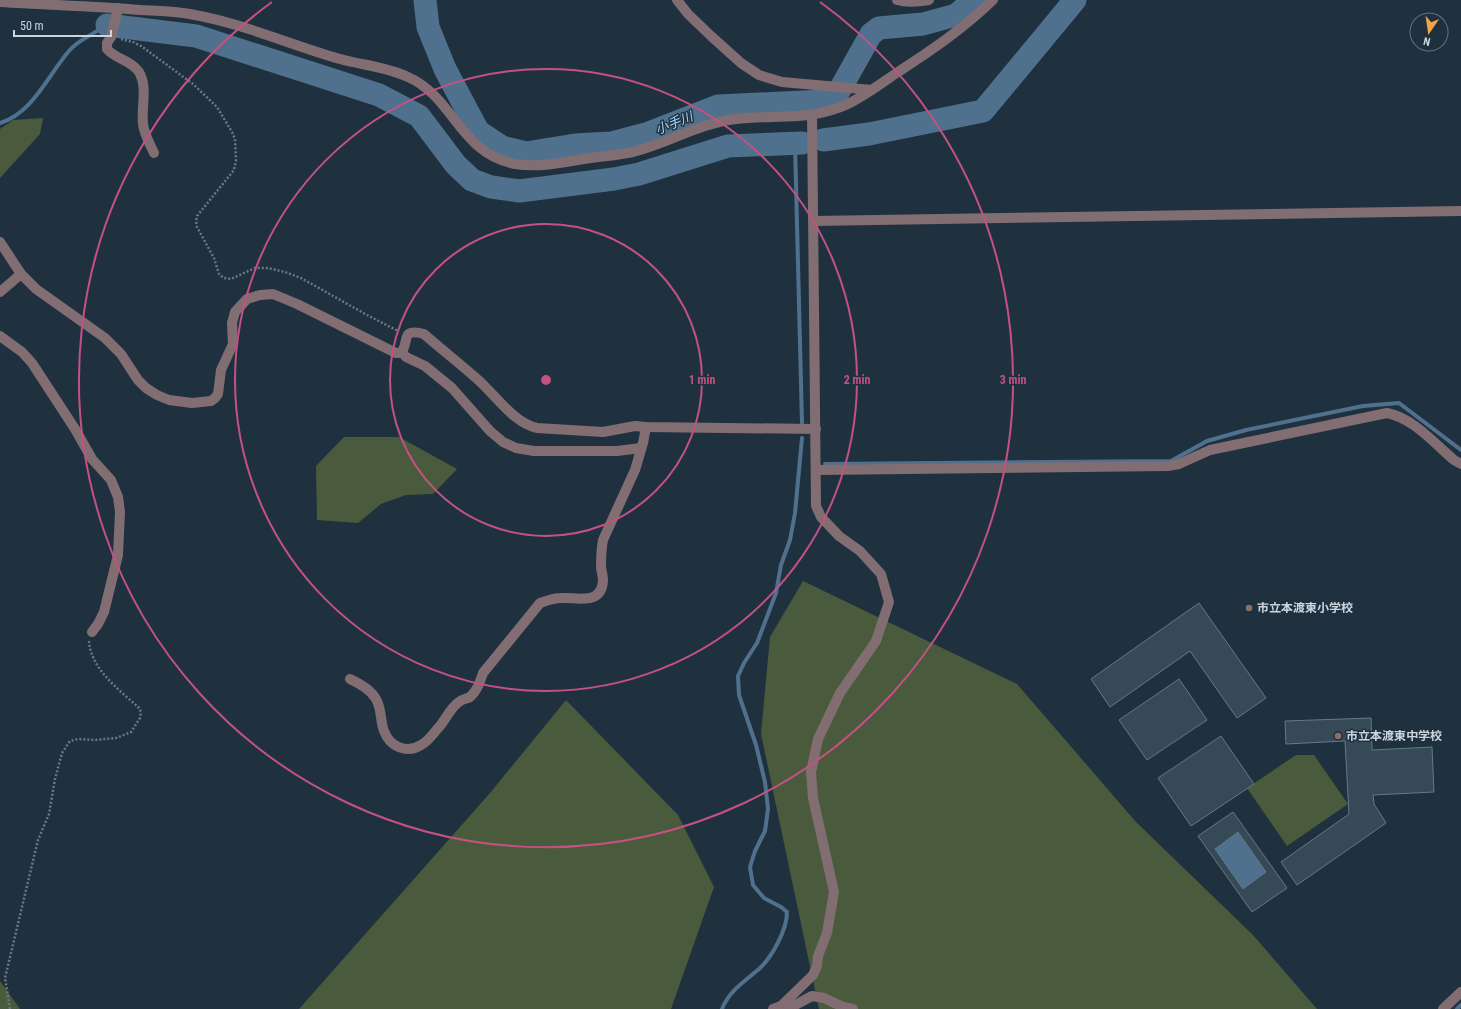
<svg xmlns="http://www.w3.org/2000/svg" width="1461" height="1009" font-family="'Roboto Condensed','Noto Sans JP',sans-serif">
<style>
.green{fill:#4a5a3c}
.water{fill:#50718e}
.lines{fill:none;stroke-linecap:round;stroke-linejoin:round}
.stream{stroke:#50718e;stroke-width:4}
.river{stroke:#50718e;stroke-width:23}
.building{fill:#364957;stroke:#657988;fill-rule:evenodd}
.path{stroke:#6a7984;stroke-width:2.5;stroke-dasharray:2 2;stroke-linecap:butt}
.minor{stroke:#826e72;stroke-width:10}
.ring{fill:none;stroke:#c45182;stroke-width:2}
.education-dot{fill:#8d6e63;stroke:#1f313f;stroke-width:1.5}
.labels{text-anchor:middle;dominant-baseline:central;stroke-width:3;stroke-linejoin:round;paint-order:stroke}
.poi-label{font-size:12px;font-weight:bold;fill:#cad5de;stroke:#1f313f;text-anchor:start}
.water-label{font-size:13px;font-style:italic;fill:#aad6fd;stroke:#1f313f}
.centre{fill:#c45182;stroke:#1f313f;stroke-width:2}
.ring-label{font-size:12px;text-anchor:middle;font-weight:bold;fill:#c45182;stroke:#1f313f;stroke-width:3;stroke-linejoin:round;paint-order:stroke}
</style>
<rect width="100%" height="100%" fill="#1f313f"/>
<!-- green -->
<g class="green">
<polygon points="43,118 40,134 0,178 0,129 13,120"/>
<polygon points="344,437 399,437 457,469 433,494 406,495 381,504 358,523 317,520 316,466"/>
<polygon points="803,581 1017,684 1136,822 1253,935 1317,1009 819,1009 761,734 770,637"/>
<polygon points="566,700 678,815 714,887 671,1009 299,1009 490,793"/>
<polygon points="1296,755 1314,755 1348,804 1287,846 1247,788"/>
<polygon points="0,981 20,1009 0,1009"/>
</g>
<!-- water -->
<polygon class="water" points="1238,832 1266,872 1243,889 1215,849"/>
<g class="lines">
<!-- stream -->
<g class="stream">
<path d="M0,123C33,113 48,75 69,51C80,37 100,33 111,20"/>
<polyline points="795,144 802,423"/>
<polyline points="825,464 1171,461 1207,441 1246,430 1363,406 1399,403 1461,450"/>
<path d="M722,1009C729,991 745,981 759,969C772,957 787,930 787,912L781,907L764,898L753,885L750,867L755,851L765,831L768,809L765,782L756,745L739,695L738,676L744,663L757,643L776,593L781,565L790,540L795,513L802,438"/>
<polyline points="1457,1009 1461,1005"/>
</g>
<!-- river -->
<g class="river">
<polyline points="425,0 428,27 445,69 478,131 502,147 526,153 575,145 611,143 649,133 718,106 824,101 838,93 871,34 879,28 923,24 956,15 974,0"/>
<polyline points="107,25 196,36 379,95 419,116 456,165 472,180 491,187 519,191 614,179 639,174 728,146 802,143"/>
<polyline points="823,140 869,134 983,111 1075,0"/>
</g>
</g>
<!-- building -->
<g class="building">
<polygon points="1199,603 1266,698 1237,718 1190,651 1110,707 1091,679"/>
<polygon points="1179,679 1207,720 1147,760 1119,720"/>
<polygon points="1371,718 1372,750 1432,747 1434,792 1373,795 1374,804 1386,823 1297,885 1281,862 1349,814 1345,741 1286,744 1285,721"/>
<polygon points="1221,736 1254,784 1191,826 1158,778"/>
<path d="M1233,812L1287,888L1252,912L1198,836ZM1238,832L1266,872L1243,889L1215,849Z"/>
</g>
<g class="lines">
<!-- path -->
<g class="path">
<polyline points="121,39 133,42 141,46 193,84 217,107 232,132 235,139 236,160 234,170 197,216 196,221 197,227 214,258 219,274 224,278 231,279 255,268 268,268 285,272 301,278 367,315 398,331"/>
<path d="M10,1009L5,978L38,840L49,814L55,779L62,753L70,741L78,739L95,740L116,738L131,732L140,718L141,712L139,708C120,690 91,670 89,641"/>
</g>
<!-- minor -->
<g class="minor">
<polyline points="677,0 688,14 711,36 741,63 759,75 782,82 872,90"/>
<path d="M897,0C908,3 918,2 929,0"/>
<path d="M0,2C47,5 94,6 141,10C159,11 177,11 195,15C244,24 291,45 340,59C362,65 387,67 408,77C454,97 459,153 515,164C540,168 565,162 590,158C604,156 619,155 633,152C668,143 700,123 736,119C776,114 809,122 848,104C866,95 882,83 898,72C932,50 964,28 993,0"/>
<path d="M118,8L111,37L107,43V49C115,59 131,60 139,72C148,87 141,108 143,124C144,134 150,144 154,153"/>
<polyline points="813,221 1461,211"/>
<path d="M0,242L21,274L36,289L105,338L121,354L138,380L146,388L157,395L169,400L192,403L211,401L215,398L218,394L221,370L233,344L232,323L235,312L247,299L260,295L273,294L297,304L396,353H400C411,345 398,327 424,334C441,349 459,363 476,378C495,394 513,423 537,428L603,432L635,426L646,427L816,429"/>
<polyline points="0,292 21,274"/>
<polyline points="0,336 22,352 32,363 75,429 92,459 111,480 118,497 120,512 118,555 104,612 98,624 92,632"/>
<polyline points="402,352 406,357 425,366 452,388 490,431 503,442 516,448 534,451 617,451 641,448"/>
<path d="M816,470L1168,466L1179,464L1210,450L1387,413C1413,418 1434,443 1454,460L1461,464"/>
<path d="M350,679C360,684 370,689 376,699C382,709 380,721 384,731C390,747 407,754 421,745C429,741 434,732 440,726C446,719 451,707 459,702C462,699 467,699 470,697C477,691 480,682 483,673L540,603C546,601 553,598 561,598C577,597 601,606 603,581C603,577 602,572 601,568C601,558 601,550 603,540L635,470L643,443L646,427"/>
<polyline points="773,1009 781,1006 813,975 817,966 818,956 827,933 834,892 813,798 811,772 818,739 840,693 876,641 889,602 881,574 860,551 839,536 821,517 816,506 812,115"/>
<polyline points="788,1009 812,996 824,998 841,1006 853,1009"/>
<polyline points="1443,1009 1461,992"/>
</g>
</g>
<!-- distance rings -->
<g class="ring">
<circle cx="546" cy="380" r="156"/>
<circle cx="546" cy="380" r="311"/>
<path d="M820 2A467 467 0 1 1 272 2"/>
</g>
<!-- markers -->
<g class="education-dot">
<circle cx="1249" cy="608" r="4"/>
<circle cx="1338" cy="736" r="4"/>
</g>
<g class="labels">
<!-- poi labels -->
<g class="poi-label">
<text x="1257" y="608">市立本渡東小学校</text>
<text x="1346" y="736">市立本渡東中学校</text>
</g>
<!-- water labels -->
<g class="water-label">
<text transform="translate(674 123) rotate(-22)">小手川</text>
</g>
</g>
<circle cx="546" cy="380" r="6" class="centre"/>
<g class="ring-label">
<text x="702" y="384">1 min</text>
<text x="857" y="384">2 min</text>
<text x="1013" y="384">3 min</text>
</g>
<!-- north arrow -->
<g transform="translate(1429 32) rotate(193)"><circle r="19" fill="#1f313f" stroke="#63737f"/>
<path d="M0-3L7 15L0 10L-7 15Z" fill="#f7a248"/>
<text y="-6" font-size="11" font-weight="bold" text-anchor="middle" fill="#cad5de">N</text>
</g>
<!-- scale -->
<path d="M14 30v6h97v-6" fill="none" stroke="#cad5de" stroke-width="2"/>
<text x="20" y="30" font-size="12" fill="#cad5de" stroke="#1f313f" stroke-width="3" paint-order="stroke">50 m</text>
</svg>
